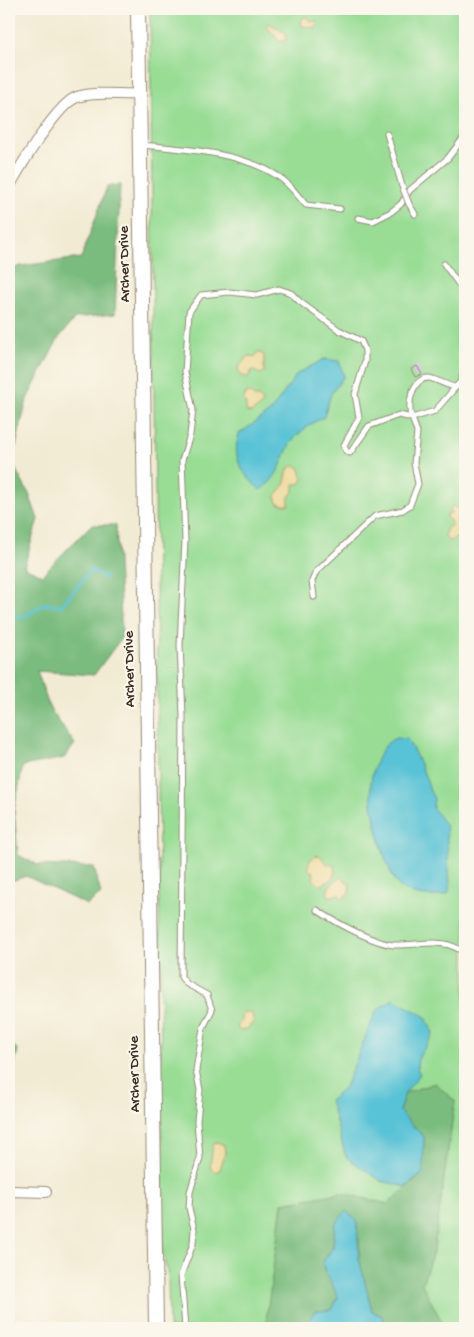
<svg xmlns="http://www.w3.org/2000/svg" width="474" height="1337" font-family="'Gochi Hand',sans-serif">
<style>
.green{fill:#99dd95;stroke:#6a845a}
.forest{fill:#7abc7e;stroke:#5a734e}
.sand{fill:#eeda9e;stroke:#94825e}
.water{fill:#59c2d6;stroke:#4a767a}
.lines{fill:none;stroke-linecap:round;stroke-linejoin:round}
.stream{stroke:#59c2d6;stroke-width:3}
.building{fill:#d2b7e6}
.lane-casing{stroke:#968a78;stroke-width:7}
.street-casing{stroke:#968a78;stroke-width:12}
.secondary-casing{stroke:#968a78;stroke-width:16}
.lane{stroke:#fff;stroke-width:5}
.street{stroke:#fff;stroke-width:10}
.secondary{stroke:#fff;stroke-width:14}
.lane-bridge-casing{stroke:#968a78;stroke-width:7;stroke-linecap:butt}
.lane-bridge{stroke:#fff;stroke-width:5}
.labels{text-anchor:middle;dominant-baseline:central;stroke-width:4.5;stroke-linejoin:round;paint-order:stroke}
.street-label{font-size:15px;fill:#3b2a1e;stroke:#fbf7ec}
</style>
<rect width="100%" height="100%" fill="#fbf7ec"/>
<filter id="ink" filterUnits="userSpaceOnUse"><feTurbulence type="fractalNoise" baseFrequency=".02" numOctaves="2"/><feDisplacementMap in="SourceGraphic" scale="10" xChannelSelector="R" yChannelSelector="G"/><feConvolveMatrix kernelMatrix="1 2 1 2 8 2 1 2 1" color-interpolation-filters="sRGB"/></filter>
<filter id="wash" filterUnits="userSpaceOnUse"><feTurbulence type="fractalNoise" baseFrequency=".0096" numOctaves="4" result="noise"/><feDisplacementMap in="SourceGraphic" scale="20" xChannelSelector="R" yChannelSelector="G"/><feGaussianBlur stdDeviation="1.12" result="paint"/><feColorMatrix in="noise" values="0 0 0 0 0 0 0 0 0 0 0 0 0 0 0 0 0 1.4 0 .05"/><feComposite in="paint" operator="in"/></filter>
<g filter="url(#wash)">
<rect width="100%" height="100%" fill="#f2ebd3"/>
<!-- green -->
<polygon class="green" points="150,9 465,9 465,1328 169,1328 168,1277 163,1253"/>
<!-- forest -->
<g class="forest">
<polygon points="120,184 115,314 75,318 58,339 27,399 12,463 29,494 38,519 24,567 42,575 91,525 116,525 122,637 94,675 37,671 50,709 75,744 64,758 23,766 14,810 18,855 38,865 94,867 101,894 87,905 26,876 9,882 9,270 21,266 81,258 107,187"/>
<polygon points="9,1042 18,1050 13,1070 9,1072"/>
<polygon points="435,1083 455,1101 434,1249 422,1284 445,1328 387,1328 382,1316 372,1311 359,1258 359,1239 335,1224 333,1247 322,1263 338,1296 332,1310 309,1321 314,1328 265,1328 282,1203 341,1193 388,1204 423,1173 424,1137 399,1111 405,1093"/>
</g>
<!-- sand -->
<g class="sand">
<polygon points="306,16 310,21 317,21 316,28 302,26 301,20"/>
<polygon points="269,23 286,33 286,40 280,42 266,26"/>
<polygon points="258,352 264,355 264,372 260,374 252,370 248,377 240,376 238,368 248,356 255,357"/>
<polygon points="246,393 251,393 254,397 259,397 263,402 262,405 251,413 246,412 246,405 243,400"/>
<polygon points="294,465 299,467 303,479 300,484 294,484 294,491 289,496 289,505 283,505 276,502 276,495 284,486 288,469"/>
<polygon points="453,506 461,510 457,519 461,523 457,532 460,537 449,541 445,537 446,529 453,524 446,517 448,514 451,513 450,508"/>
<polygon points="320,855 327,864 333,865 336,871 333,878 320,886 313,879 314,873 308,869 309,862 314,856"/>
<polygon points="341,877 350,884 349,894 342,898 338,894 330,897 327,893 329,886"/>
<polygon points="244,1012 251,1012 254,1021 247,1029 240,1031 236,1026 241,1022 241,1015"/>
<polygon points="217,1142 224,1145 225,1153 220,1170 215,1172 210,1168 213,1144"/>
</g>
<!-- water -->
<g class="water">
<path d="M324,359L339,361L344,376L331,394L324,417C311,423 295,434 288,448C281,464 277,480 260,490C243,474 231,459 239,434L271,411L297,374Z"/>
<path d="M396,738L407,739C414,751 420,763 425,776C429,785 428,790 434,798L433,808L446,826L450,885L448,894C434,898 412,897 400,887C386,876 368,801 371,782C373,767 381,743 396,738Z"/>
<path d="M393,999L426,1017L433,1033C429,1047 410,1059 420,1074L405,1093L399,1111L424,1137L423,1173L406,1187L381,1181L346,1157L330,1101L345,1087L376,1011Z"/>
<polygon points="346,1211 357,1220 359,1258 372,1311 382,1316 387,1328 314,1328 309,1321 314,1311 332,1310 338,1297 322,1263 333,1247 335,1224"/>
</g>
<g class="lines">
<!-- stream -->
<polyline class="stream" points="9,629 16,617 26,616 44,604 61,606 91,570 106,578"/>
</g>
<g id="blocks">
<!-- building -->
<polygon class="building" points="417,366 422,374 415,377 411,369"/>
</g>
</g>
<g filter="url(#ink)">
<use href="#blocks" fill-opacity="0" stroke="#968a78" stroke-width="1"/>
<g class="lines">
<defs>
<g id="lane">
<polyline points="387,134 402,186"/>
<path d="M141,145C184,149 242,152 279,177C289,183 298,196 306,205L340,209"/>
<polyline points="409,204 415,214"/>
<polyline points="358,218 373,221 391,212 401,204 410,190 448,158 465,136"/>
<polyline points="444,264 465,293 465,301"/>
<path d="M455,387C448,386 433,378 429,378C412,378 406,406 412,418L435,411L461,381L465,368"/>
<path d="M317,910C335,922 373,943 394,945C420,946 443,936 465,953"/>
<polyline points="465,991 465,995"/>
<polyline points="185,1328 181,1275 193,1244 194,1229 189,1208 190,1192 200,1158 197,1121 200,1090 196,1070 203,1028 212,1010 207,995 187,984 181,977 183,716 180,645 185,541 182,460 190,435 193,410 185,372 189,312 201,295 229,292 257,295 279,289 291,293 300,302 339,330 361,341 365,350 365,361 355,394 359,418 344,445 346,451 350,453 369,426 399,415 412,418 417,432 414,463 418,484 410,505 403,510 375,516 316,572 312,581 314,597"/>
</g>
<g id="street">
<path d="M9,187C20,167 57,104 77,97C95,91 120,95 139,94"/>
<polyline points="9,1191 46,1192"/>
</g>
<polyline id="secondary" points="138,9 156,1328"/>
</defs>
<!-- lane casing -->
<use href="#lane" class="lane-casing"/>
<!-- street casing -->
<use href="#street" class="street-casing"/>
<!-- secondary casing -->
<use href="#secondary" class="secondary-casing"/>
<!-- lane -->
<use href="#lane" class="lane"/>
<!-- street -->
<use href="#street" class="street"/>
<!-- secondary -->
<use href="#secondary" class="secondary"/>
<defs>
<polyline id="lane-bridge" points="402,186 409,204"/>
</defs>
<!-- lane-bridge casing -->
<use href="#lane-bridge" class="lane-bridge-casing"/>
<!-- lane-bridge -->
<use href="#lane-bridge" class="lane-bridge"/>
</g>
</g>
<g class="labels">
<!-- street labels -->
<g class="street-label">
<text transform="translate(125 264) rotate(-91)">Archer Drive</text>
<text transform="translate(130 669) rotate(-91)">Archer Drive</text>
<text transform="translate(135 1074) rotate(-91)">Archer Drive</text>
</g>
</g>
<!-- margin -->
<rect width="474" height="1337" fill="none" stroke="#fbf7ec" stroke-width="30"/>
</svg>
